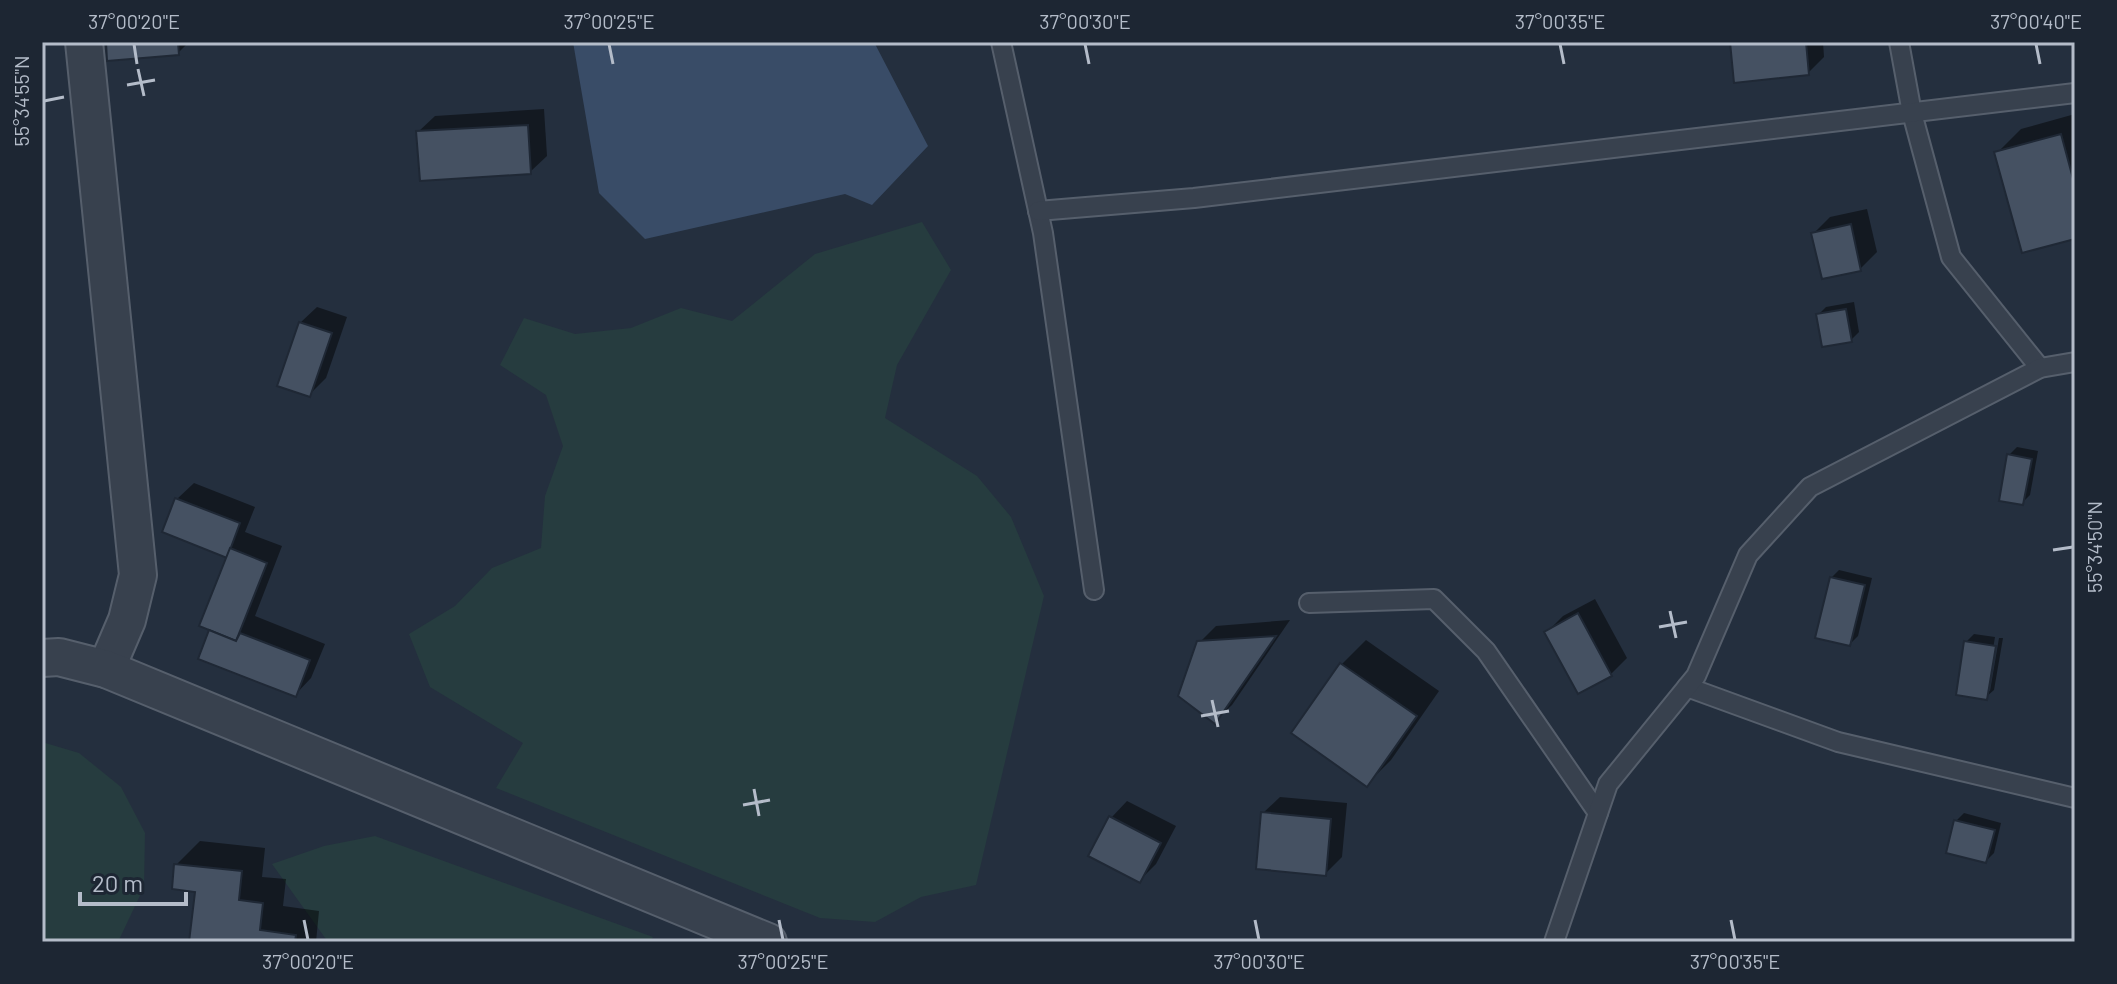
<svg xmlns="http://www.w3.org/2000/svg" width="2117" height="984" font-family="Barlow,sans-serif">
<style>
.green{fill:#263c3f}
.water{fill:#394c67}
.shadow{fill:#0007}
.building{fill:#455162;stroke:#1f2835;stroke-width:2}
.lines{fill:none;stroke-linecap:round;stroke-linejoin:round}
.lane-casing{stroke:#565f6c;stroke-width:22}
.street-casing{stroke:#565f6c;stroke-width:40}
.lane{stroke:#38414e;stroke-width:18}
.street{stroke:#38414e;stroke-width:36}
.ticks{fill:none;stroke:#b4bcc9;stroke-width:3}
.neatline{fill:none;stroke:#b4bcc9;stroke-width:3}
.ticks-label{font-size:20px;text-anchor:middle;fill:#b4bcc9}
</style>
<rect width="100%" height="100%" fill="#242f3e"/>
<!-- green -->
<g class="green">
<polygon points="922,222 951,270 897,365 885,418 977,476 1011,517 1044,596 976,885 921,897 875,922 820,918 496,788 523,743 430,687 409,634 455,606 492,568 541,548 545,496 563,446 546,395 500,365 524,318 575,334 631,328 681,308 732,321 815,254"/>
<polygon points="42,742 79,753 121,787 145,833 144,887 118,942 42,942"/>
<polygon points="375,836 653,937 650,942 328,942 272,864 324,846"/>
</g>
<!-- water -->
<polygon class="water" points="573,42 874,42 928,146 872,205 845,194 645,239 599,193"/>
<!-- shadow -->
<g class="shadow">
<polygon points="108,42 189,42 178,53"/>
<polygon points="1732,42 1823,42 1824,57 1808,73"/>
<polygon points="544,109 547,156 530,172 418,132 435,116"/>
<polygon points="2075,114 2075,237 1997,153 2021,129"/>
<polygon points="1867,209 1877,252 1860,269 1814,233 1830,217"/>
<polygon points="1854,302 1859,332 1851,340 1818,315 1826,307"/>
<polygon points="317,307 347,317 326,378 310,394 300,323"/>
<polygon points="2017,447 2038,451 2030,495 2022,503 2009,455"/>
<polygon points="194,483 255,507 245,532 282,546 255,616 325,644 311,678 295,695 212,629 229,556 177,499"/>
<polygon points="42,493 44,538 42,539"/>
<polygon points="1839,570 1872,578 1858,636 1850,644 1831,578"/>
<polygon points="1595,599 1627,658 1611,674 1546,633 1563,616"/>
<polygon points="1290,620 1232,705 1215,721 1199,643 1216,626"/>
<polygon points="1974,634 1995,637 1986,691 1990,691 1999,638 2003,638 1994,690 1986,697 1966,642"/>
<polygon points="1366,640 1439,691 1391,760 1367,784 1293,733 1342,664"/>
<polygon points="1280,797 1347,803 1342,857 1325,874 1263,813"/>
<polygon points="1127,801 1176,826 1156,864 1139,881 1111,818"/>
<polygon points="1964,813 2001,823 1994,853 1986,861 1956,821"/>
<polygon points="200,841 265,848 262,877 286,879 283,906 319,911 316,942 191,942 197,890 176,865"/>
</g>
<!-- building -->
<g class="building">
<polygon points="106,42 178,42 179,55 107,61"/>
<polygon points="1730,42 1806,42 1809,75 1734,83"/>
<polygon points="528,125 531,174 420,181 416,131"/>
<polygon points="2061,134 2075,186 2075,239 2022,253 1994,152"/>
<polygon points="1851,224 1861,271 1822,279 1811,233"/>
<polygon points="1846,309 1852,342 1822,347 1816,314"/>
<polygon points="299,322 332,333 310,397 277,386"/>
<polygon points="2007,454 2032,459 2023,505 1999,501"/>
<polygon points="175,498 240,523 227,558 162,532"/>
<polygon points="230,548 267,563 236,641 199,626"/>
<polygon points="1830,577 1865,585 1850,646 1815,638"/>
<polygon points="1578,613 1612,676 1578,694 1544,632"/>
<polygon points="209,630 236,641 240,633 310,660 296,697 198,659"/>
<polygon points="1276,636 1215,724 1178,696 1197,641"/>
<polygon points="1964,641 1996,646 1987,700 1956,695"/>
<polygon points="1340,663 1417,716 1367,787 1291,733"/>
<polygon points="1261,812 1331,819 1326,876 1256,869"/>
<polygon points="1109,816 1161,843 1140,883 1088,856"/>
<polygon points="1954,820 1995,830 1986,863 1946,853"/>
<polygon points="174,864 242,871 239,900 263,903 260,930 296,935 295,942 189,942 195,892 172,889"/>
</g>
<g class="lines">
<defs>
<g id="lane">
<polyline points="1001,42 1043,233 1094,590"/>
<polyline points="1899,42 1912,113 1951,257 2040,368"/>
<polyline points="1038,211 1194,198 2075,93"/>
<polyline points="1309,603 1434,599 1486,651 1598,813"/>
<polyline points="1687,687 1838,742 2075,798"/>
<polyline points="1554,942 1608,784 1696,676 1748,555 1810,487 2040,368 2075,362"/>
</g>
<g id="street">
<polyline points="84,42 138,575 127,620 106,669"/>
<polyline points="42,658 59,657 106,669 768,942"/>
</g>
</defs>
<!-- lane casing -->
<use href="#lane" class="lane-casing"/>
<!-- street casing -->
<use href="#street" class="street-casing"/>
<!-- lane -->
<use href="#lane" class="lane"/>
<!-- street -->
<use href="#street" class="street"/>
</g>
<!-- ticks -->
<path class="ticks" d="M134,44L137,64M609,44L613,64M1085,44L1089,64M1560,44L1564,64M2036,44L2040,64M138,69L144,96M127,85L155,80M44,101L64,97M2053,550L2073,547M1670,611L1676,638M1659,627L1687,622M1212,700L1218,727M1201,716L1229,711M754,789L759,816M743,805L770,800M304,920L308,940M779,920L783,940M1255,920L1259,940M1731,920L1735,940"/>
<!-- border -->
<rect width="2117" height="984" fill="none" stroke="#1d2633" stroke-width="88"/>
<!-- scale -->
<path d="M80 892v12h106v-12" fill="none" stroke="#b4bcc9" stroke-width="4"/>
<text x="92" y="892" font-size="24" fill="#b4bcc9" stroke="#1d2633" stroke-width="6" paint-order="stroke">20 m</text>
<rect x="44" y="44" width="2029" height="896" class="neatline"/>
<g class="ticks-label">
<text x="134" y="29">37°00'20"E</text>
<text x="609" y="29">37°00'25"E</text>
<text x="1085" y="29">37°00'30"E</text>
<text x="1560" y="29">37°00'35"E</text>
<text x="2036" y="29">37°00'40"E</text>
<text transform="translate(22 101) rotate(-90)" y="7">55°34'55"N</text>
<text transform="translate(2095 547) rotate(-90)" y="7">55°34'50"N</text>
<text x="308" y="969">37°00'20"E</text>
<text x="783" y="969">37°00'25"E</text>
<text x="1259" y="969">37°00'30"E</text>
<text x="1735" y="969">37°00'35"E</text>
</g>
</svg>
